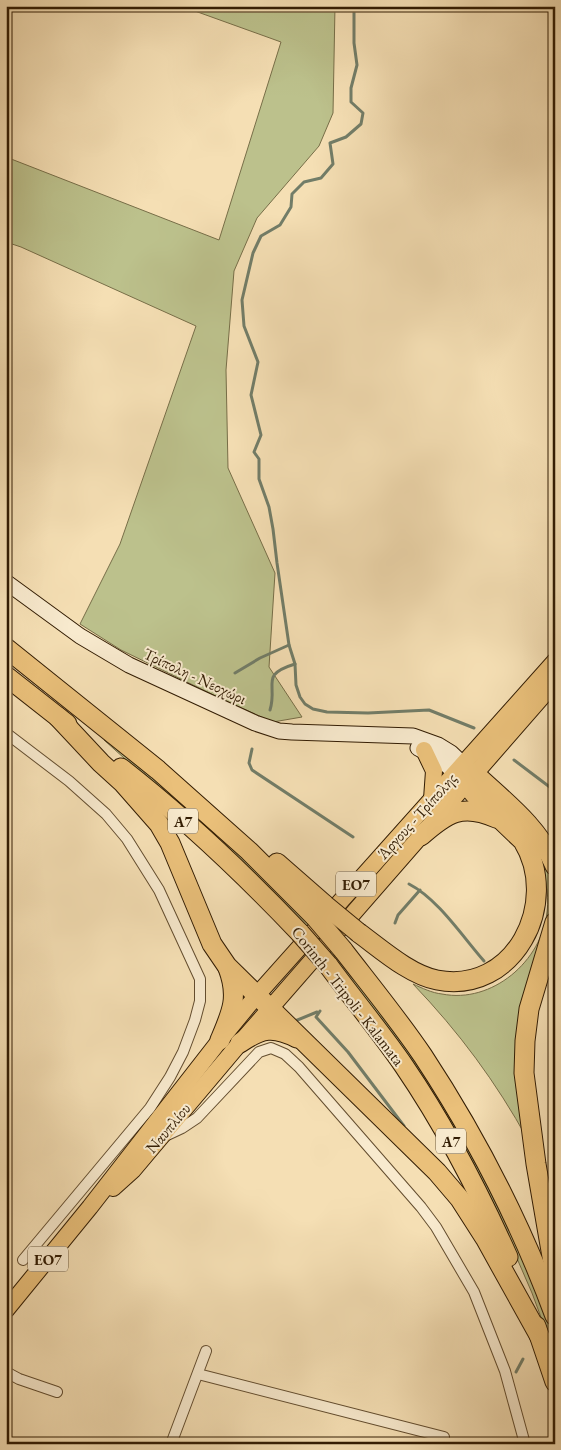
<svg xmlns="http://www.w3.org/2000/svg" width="561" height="1450" font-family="'EB Garamond',serif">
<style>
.green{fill:#bcc18c;stroke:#776e48}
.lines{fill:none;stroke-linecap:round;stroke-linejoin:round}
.stream{stroke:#727d68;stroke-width:3}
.minor-casing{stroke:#634d2f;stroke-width:12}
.secondary-casing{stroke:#321c03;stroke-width:17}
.primary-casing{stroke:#321c03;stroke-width:18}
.motorway-casing{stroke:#321c03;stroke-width:21}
.minor{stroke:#f8eace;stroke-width:10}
.secondary{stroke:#f8eace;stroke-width:15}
.primary{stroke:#eac07a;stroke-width:16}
.motorway{stroke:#eac07a;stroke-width:19}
.motorway-bridge-casing{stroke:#321c03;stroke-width:21;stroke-linecap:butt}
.motorway-bridge{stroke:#eac07a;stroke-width:19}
.labels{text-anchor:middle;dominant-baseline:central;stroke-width:4;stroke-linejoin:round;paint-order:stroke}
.shield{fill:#f8eace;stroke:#6d5a40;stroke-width:1}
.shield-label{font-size:15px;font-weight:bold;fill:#321c03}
.street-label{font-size:16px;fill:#321c03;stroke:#f8eace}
</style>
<rect width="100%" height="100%" fill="#f5dfb4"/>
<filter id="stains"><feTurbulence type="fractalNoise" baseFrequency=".004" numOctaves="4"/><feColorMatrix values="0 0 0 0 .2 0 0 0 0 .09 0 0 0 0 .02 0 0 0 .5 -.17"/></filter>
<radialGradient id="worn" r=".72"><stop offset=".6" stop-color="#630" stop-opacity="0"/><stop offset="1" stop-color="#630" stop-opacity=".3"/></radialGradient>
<!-- green -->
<g class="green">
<polygon points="181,6 335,6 333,113 319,146 257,218 234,271 226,370 228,468 275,573 269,667 302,717 273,722 230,703 121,650 80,624 120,544 196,326 21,247 6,242 6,157 219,240 281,42"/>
<polygon points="104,740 137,763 212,828 309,923 390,1023 427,1078 493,1192 545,1311 555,1339 555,1355 532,1293 489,1194 468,1155 411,1062 134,767"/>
<path d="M544,854L554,887L555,918L532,988L528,1140C496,1082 459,1032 413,984C422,988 432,993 442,994C492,1004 542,961 547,912C550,892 544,874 537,856Z"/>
</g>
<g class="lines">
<!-- stream -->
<g class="stream">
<polyline points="354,6 354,43 357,65 351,88 351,102 363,113 361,124 346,137 330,143 333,164 321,178 304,182 292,194 291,207 280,225 261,236 253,253 242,300 244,326 258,362 251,395 261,435 254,452 259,459 259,479 269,507 273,529 277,563 289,645 295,664 296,685 300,697 305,704 313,709 327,712 368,713 429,710 474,728"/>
<polyline points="235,673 260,658 289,645"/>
<path d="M270,710C278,684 259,675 295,664"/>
<polyline points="252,749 249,763 252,770 353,837"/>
<polyline points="514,760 555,791"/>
<path d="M409,884C438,899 462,936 484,961"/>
<polyline points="395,923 398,915 420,890"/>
<polyline points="320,1011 316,1017 348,1052 404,1126"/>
<polyline points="295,1021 317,1012"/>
<polyline points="516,1372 523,1359"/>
</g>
<defs>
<g id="minor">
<polyline points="6,733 69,781 106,814 127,839 159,890 200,979 200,1001 195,1020 183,1052 170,1077 150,1108 23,1260"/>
<polyline points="165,1136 182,1128 197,1118 259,1052 271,1048 285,1054 299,1067 421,1207 436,1227 474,1292 505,1371 525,1444"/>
<polyline points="6,1372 19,1379 57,1392"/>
<polyline points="198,1374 444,1437"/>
<polyline points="171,1444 206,1351"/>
</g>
<g id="secondary">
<polyline points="6,582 80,636 129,665 255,723 279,731 292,732 413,736 438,745 451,753 471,772"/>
<polyline points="418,748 441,760 464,781"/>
</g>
<g id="primary">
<polyline points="424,750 434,771 432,799"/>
<polyline points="113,1188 133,1170 240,1043 555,682"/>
<polyline points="6,1310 90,1207 220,1040 257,995 555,661"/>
</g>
<g id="motorway">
<polyline points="6,648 158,770 249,851 315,917"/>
<polyline points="6,676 67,724"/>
<polyline points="58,717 101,763 123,783 159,824 170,843 212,944 227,966 437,1172 460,1199 485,1238 540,1337"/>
<path d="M121,768C185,818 244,874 300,933"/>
<path d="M475,774C505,802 539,827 555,866"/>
<path d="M421,836C447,813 462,803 496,818"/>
<polyline points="277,863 325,905"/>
<polyline points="555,922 529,1009 525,1041 524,1073 536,1164 555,1274"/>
<path d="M359,933C381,949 410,975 437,980C514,995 561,903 523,841L477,797L466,784"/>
<path d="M343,950C370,985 398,1019 423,1056C477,1138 521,1224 555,1316"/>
<path d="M328,965C353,999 380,1031 404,1066C445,1126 478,1190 508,1257"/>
<path d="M220,1040C232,1012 239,997 228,968"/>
<path d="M240,1043C262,1028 273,1026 297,1038"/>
<polyline points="536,1326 555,1382"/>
</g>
</defs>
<!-- minor casing -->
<use href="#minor" class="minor-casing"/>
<!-- secondary casing -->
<use href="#secondary" class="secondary-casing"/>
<!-- primary casing -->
<use href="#primary" class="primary-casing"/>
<!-- motorway casing -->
<use href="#motorway" class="motorway-casing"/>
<!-- minor -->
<use href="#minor" class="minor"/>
<!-- secondary -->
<use href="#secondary" class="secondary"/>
<!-- primary -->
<use href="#primary" class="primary"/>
<!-- motorway -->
<use href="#motorway" class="motorway"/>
<defs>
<g id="motorway-bridge">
<polyline points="325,905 359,933"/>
<polyline points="315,917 343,950"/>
<polyline points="300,933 328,965"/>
</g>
</defs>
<!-- motorway-bridge casing -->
<use href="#motorway-bridge" class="motorway-bridge-casing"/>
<!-- motorway-bridge -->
<use href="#motorway-bridge" class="motorway-bridge"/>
</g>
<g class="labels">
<!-- shield labels -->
<g class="shield">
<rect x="168" y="808.5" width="30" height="25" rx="4"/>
<rect x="336" y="871.5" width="40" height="25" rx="4"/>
<rect x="436" y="1128.5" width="30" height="25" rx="4"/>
<rect x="28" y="1246.5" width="40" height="25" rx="4"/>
</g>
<g class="shield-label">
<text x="183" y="821">Α7</text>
<text x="356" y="884">ΕΟ7</text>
<text x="451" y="1141">Α7</text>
<text x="48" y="1259">ΕΟ7</text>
</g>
<!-- street labels -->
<g class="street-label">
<text transform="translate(195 676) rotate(25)">Τρίπολη - Νεοχώρι</text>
<text transform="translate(417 816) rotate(-48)">Άργους - Τρίπολης</text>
<text transform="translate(348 996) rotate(52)">Corinth - Tripoli - Kalamata</text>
<text transform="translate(168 1128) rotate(-50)">Ναυπλίου</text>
</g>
</g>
<!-- margin -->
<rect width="561" height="1450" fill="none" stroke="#f5dfb4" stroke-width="25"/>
<rect x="8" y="8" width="546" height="1435" fill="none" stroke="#321c03" stroke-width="2.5"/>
<rect x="12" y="12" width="536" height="1425" fill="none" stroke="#321c03"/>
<rect width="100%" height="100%" filter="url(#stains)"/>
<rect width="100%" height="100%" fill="url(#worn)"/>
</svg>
